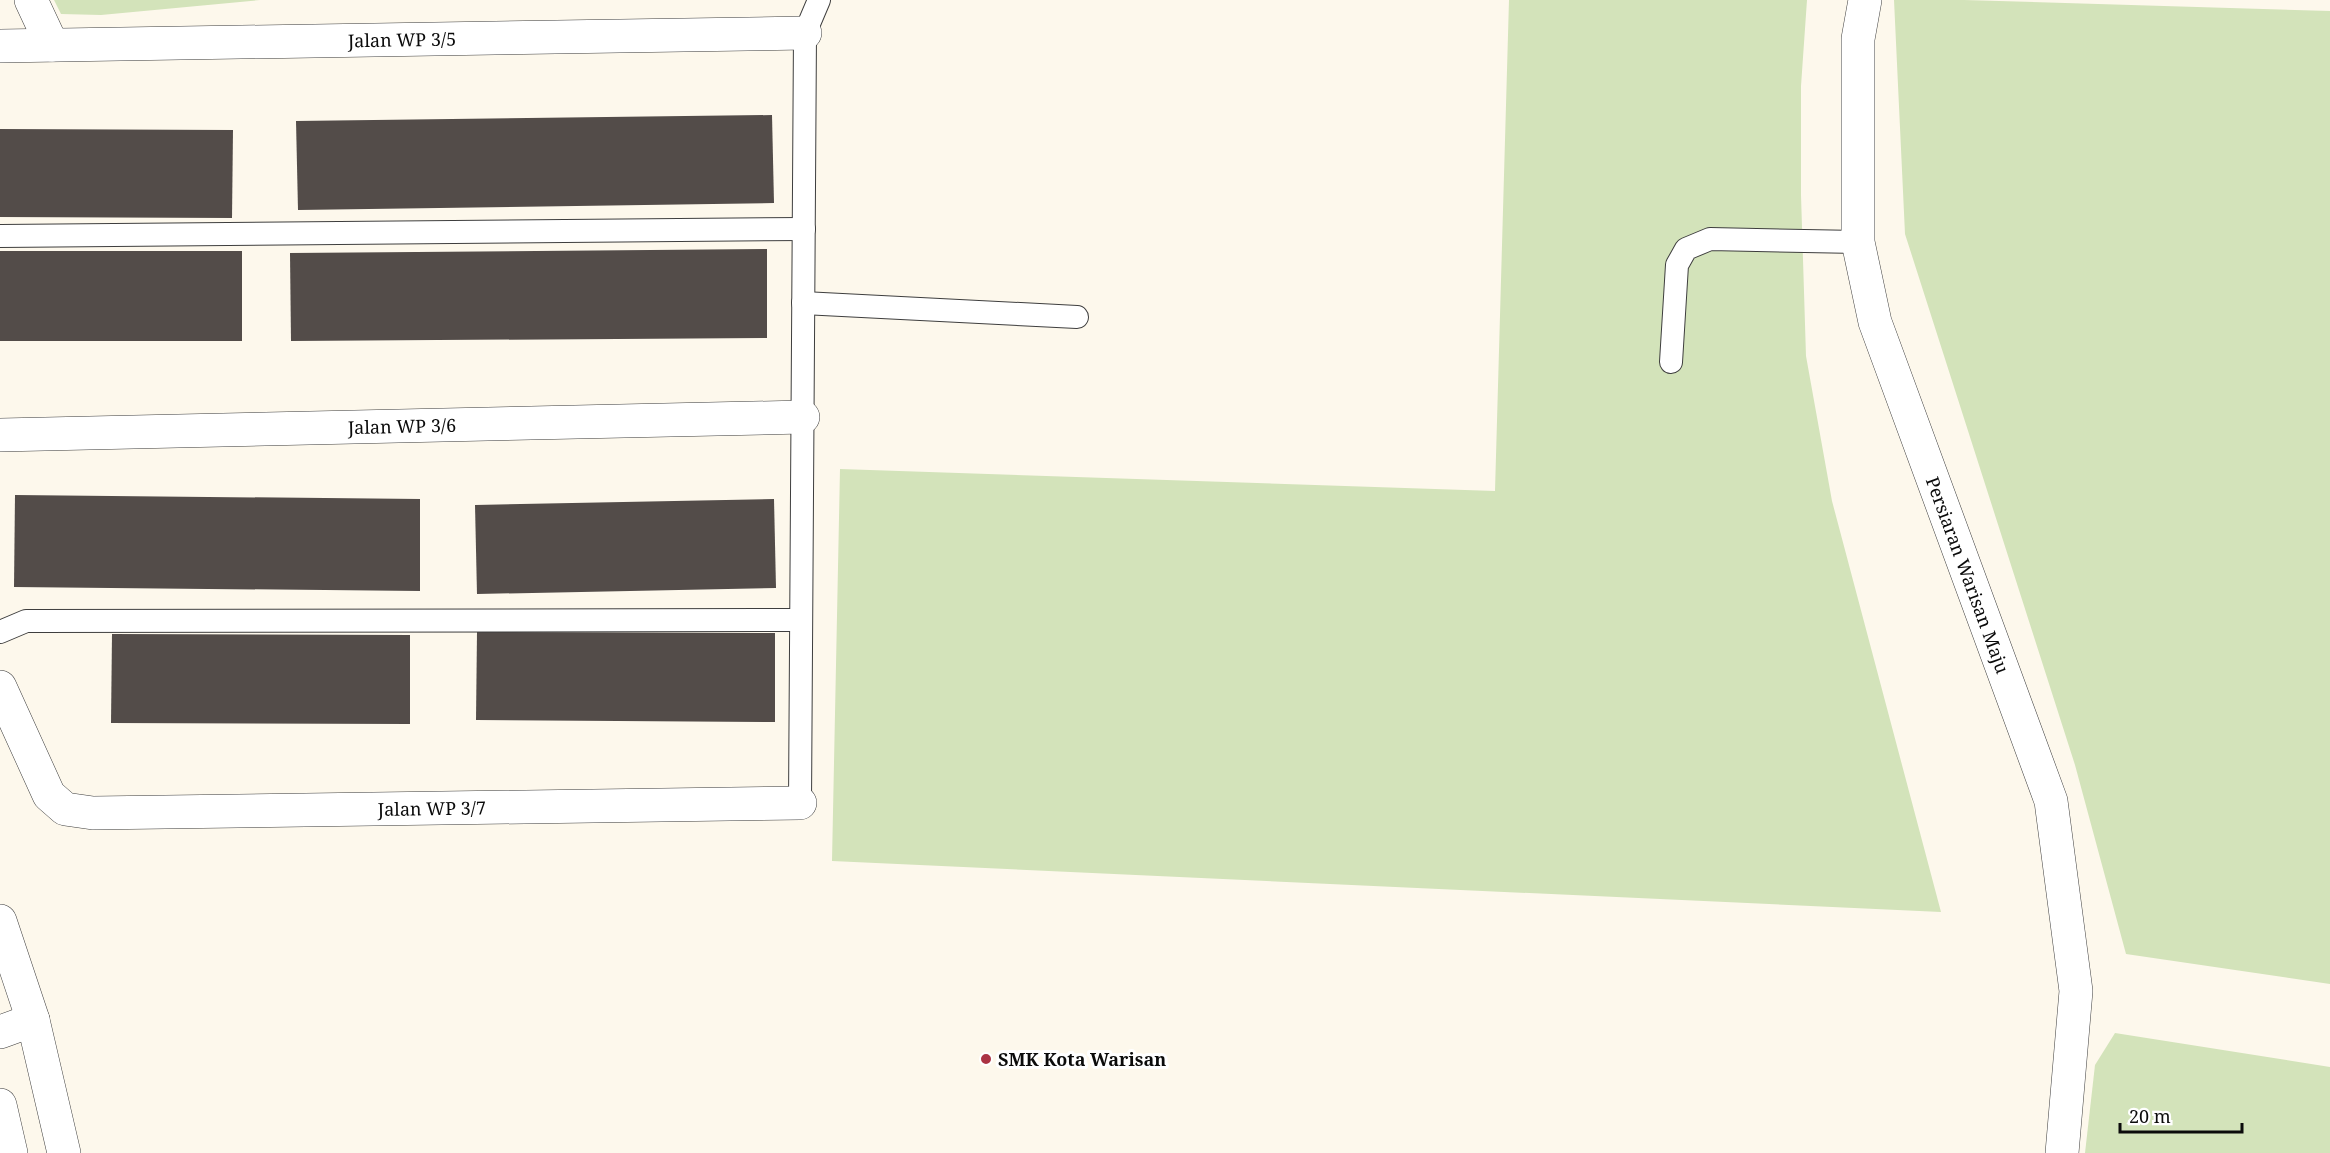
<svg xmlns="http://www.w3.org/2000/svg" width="2330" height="1153" font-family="'Noto Serif',serif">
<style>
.green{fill:#d3e3ba}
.building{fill:#534c49}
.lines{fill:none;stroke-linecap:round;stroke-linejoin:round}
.service-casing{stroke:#3e3e3e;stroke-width:24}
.minor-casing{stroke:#3e3e3e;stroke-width:34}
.tertiary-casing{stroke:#3e3e3e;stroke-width:34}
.service{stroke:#fff;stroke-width:22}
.minor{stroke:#fff;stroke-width:33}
.tertiary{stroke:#fff;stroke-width:33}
.poi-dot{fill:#ab3343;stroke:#fff;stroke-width:2}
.labels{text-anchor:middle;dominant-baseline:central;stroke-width:6;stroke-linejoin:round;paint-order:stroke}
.street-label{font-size:18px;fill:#0b0b0b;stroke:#fff}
.poi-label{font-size:18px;font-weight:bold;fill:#0b0b0b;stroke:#fff;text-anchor:start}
</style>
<rect width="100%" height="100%" fill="#fdf8ec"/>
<!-- green -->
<g class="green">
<polygon points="54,0 260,0 101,15 61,14"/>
<polygon points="1509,0 1807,0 1801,86 1801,195 1806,356 1832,501 1941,912 832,861 840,469 1495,491"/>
<polygon points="1894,0 1964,0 2330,11 2330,984 2126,954 2075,765 1905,234"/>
<polygon points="2115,1033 2330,1067 2330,1153 2085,1153 2095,1065"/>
</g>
<!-- building -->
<g class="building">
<polygon points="772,115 774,203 298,210 296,121"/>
<polygon points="0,129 233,130 232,218 0,217"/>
<polygon points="767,249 767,338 291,341 290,253"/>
<rect x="0" y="251" width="242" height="90"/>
<polygon points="15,495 420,499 420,591 14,587"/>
<polygon points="774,499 776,588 477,594 475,505"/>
<polygon points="477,632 775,633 775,722 476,720"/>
<polygon points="112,634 410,635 410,724 111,723"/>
</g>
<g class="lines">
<defs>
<g id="service">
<polyline points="0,236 804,229"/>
<polyline points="803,303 1077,317"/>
<polyline points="1671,362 1677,265 1686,249 1710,239 1858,242"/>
<polyline points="0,632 26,621 801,620"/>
<polyline points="800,803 805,33 819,0"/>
</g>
<g id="minor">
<polyline points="31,0 52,45"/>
<path id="s1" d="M0,46L805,33"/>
<path id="s2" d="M0,435L803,417"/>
<path id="s3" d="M0,687L49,795L65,809L93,813L800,803"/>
<polyline points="0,921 33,1020 64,1153"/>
<polyline points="0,1032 33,1020"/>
<polyline points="0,1105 11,1153"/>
</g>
<g id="tertiary">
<path id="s4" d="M1865,0L1858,39V242L1875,322L2051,801L2076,991L2062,1153"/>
</g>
</defs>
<!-- service casing -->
<use href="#service" class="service-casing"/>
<!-- minor casing -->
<use href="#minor" class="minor-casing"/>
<!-- tertiary casing -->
<use href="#tertiary" class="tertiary-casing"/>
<!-- service -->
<use href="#service" class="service"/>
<!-- minor -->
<use href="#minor" class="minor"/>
<!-- tertiary -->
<use href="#tertiary" class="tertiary"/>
</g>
<!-- markers -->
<circle class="poi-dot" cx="986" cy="1059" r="6"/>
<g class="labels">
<!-- street labels -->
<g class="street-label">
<text stroke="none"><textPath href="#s1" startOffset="402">Jalan WP 3/5</textPath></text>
<text stroke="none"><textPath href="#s2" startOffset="402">Jalan WP 3/6</textPath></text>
<text stroke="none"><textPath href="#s4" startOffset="594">Persiaran Warisan Maju</textPath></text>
<text stroke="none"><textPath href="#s3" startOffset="507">Jalan WP 3/7</textPath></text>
</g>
<!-- poi labels -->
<g class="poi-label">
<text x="998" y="1059">SMK Kota Warisan</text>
</g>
</g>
<!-- scale -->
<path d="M2120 1123v9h122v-9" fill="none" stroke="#0b0b0b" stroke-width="3"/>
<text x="2129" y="1123" font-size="18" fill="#0b0b0b" stroke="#ffffff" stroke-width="4.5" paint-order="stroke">20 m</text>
</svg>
